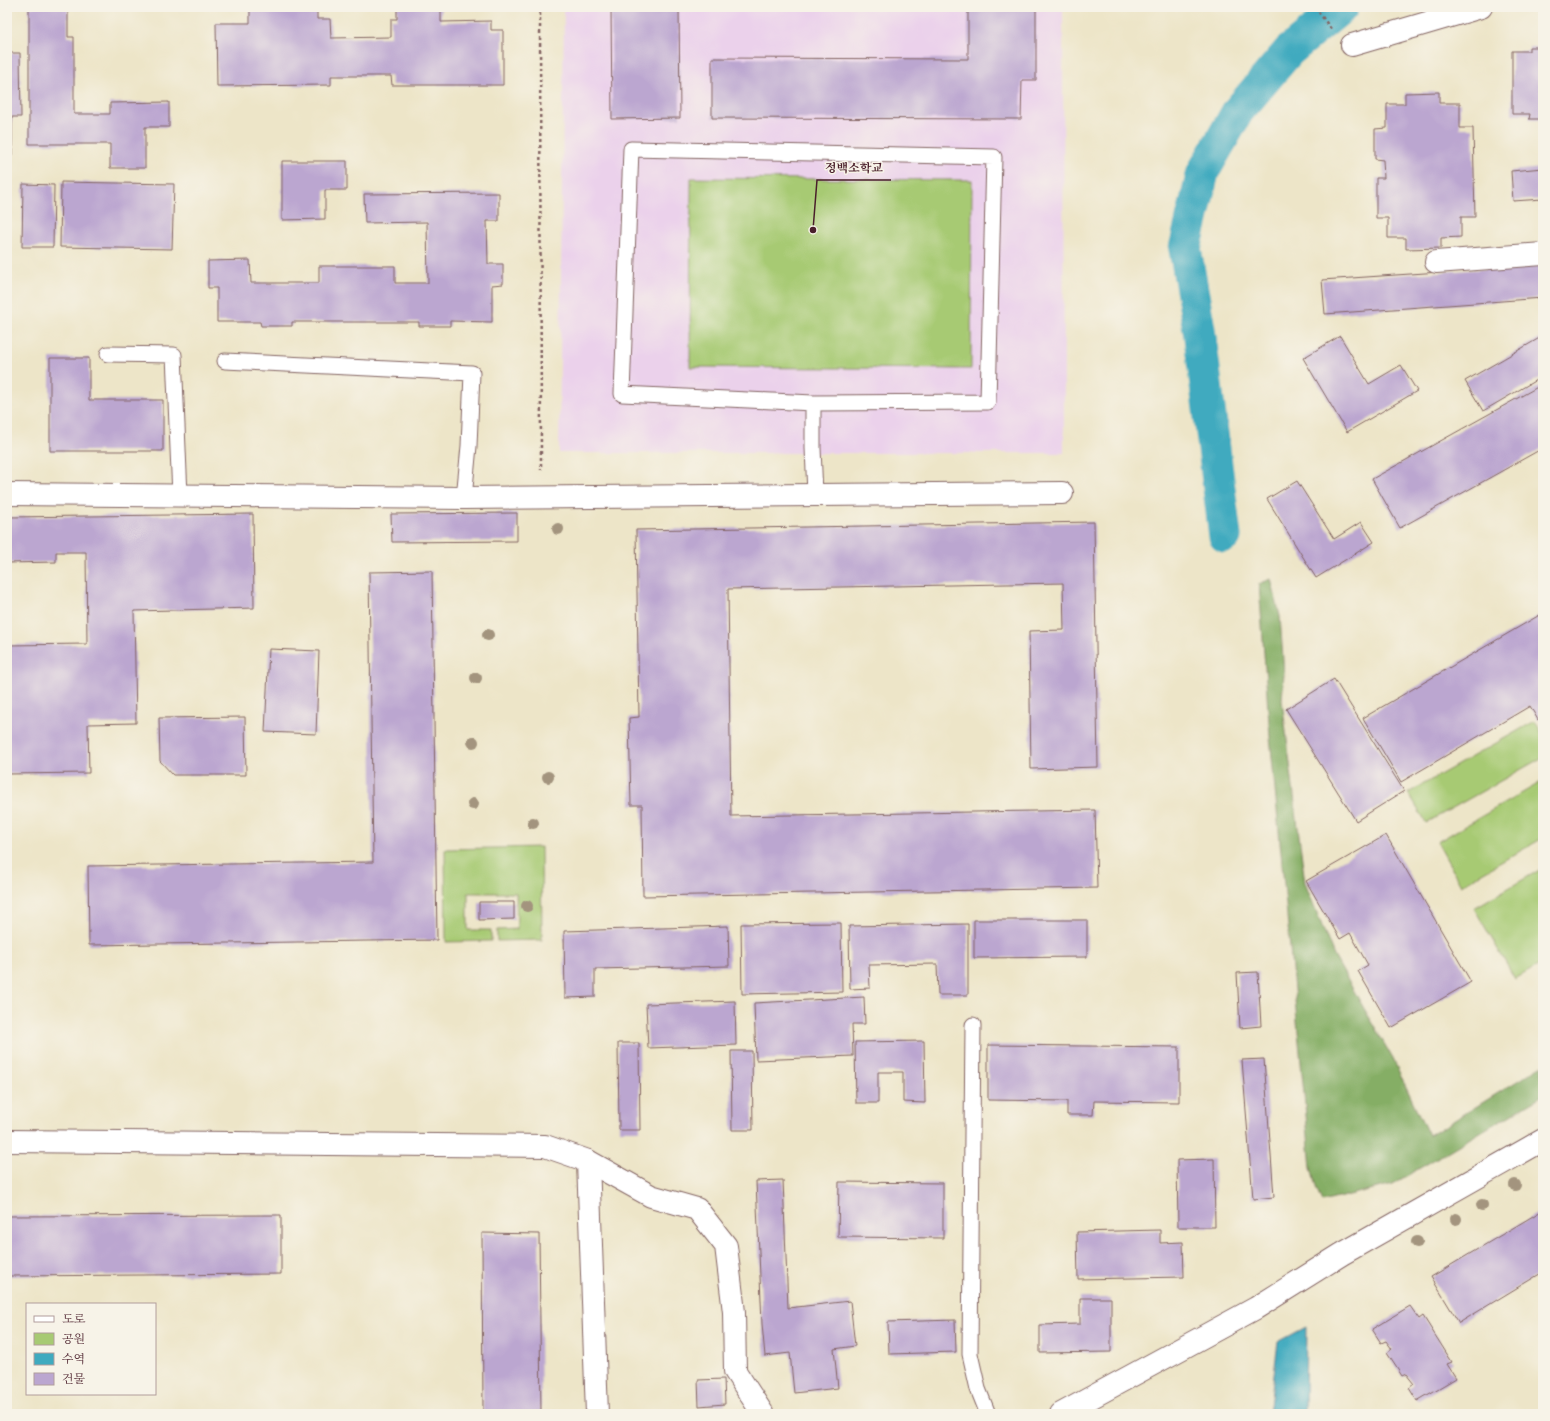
<svg xmlns="http://www.w3.org/2000/svg" width="1550" height="1421" font-family="Vollkorn,'Noto Serif KR',serif">
<style>
.built{fill:#ebd1eb}
.green{fill:#a7ca73;stroke:#78744f}
.forest{fill:#85ae65;stroke:#686648}
.water{fill:#3faabf;stroke:#446475}
.lines{fill:none;stroke-linecap:round;stroke-linejoin:round}
.canal{stroke:#3faabf;stroke-width:33}
.building{fill:#bba6d0}
.service-casing{stroke:#836462;stroke-width:17}
.minor-casing{stroke:#836462;stroke-width:24}
.path{stroke:#836462;stroke-width:2.5;stroke-dasharray:3 3;stroke-linecap:butt}
.service{stroke:#fff;stroke-width:15}
.minor{stroke:#fff;stroke-width:22}
.tree{fill:#a3947e}
.leader{fill:none;stroke:#4a1f2b;stroke-width:1.5}
.callout-dot{fill:#4a1f2b;stroke:#f7f3e8;stroke-width:1.5}
.callout-label{font-size:12px;text-anchor:middle;font-weight:bold;fill:#4a1f2b;stroke:#f7f3e8;stroke-width:3;stroke-linejoin:round;paint-order:stroke}
</style>
<rect width="100%" height="100%" fill="#f7f3e8"/>
<filter id="ink" filterUnits="userSpaceOnUse"><feTurbulence type="fractalNoise" baseFrequency=".025" numOctaves="2"/><feDisplacementMap in="SourceGraphic" scale="8" xChannelSelector="R" yChannelSelector="G"/><feConvolveMatrix kernelMatrix="1 2 1 2 8 2 1 2 1" color-interpolation-filters="sRGB"/></filter>
<filter id="wash" filterUnits="userSpaceOnUse"><feTurbulence type="fractalNoise" baseFrequency=".012" numOctaves="4" result="noise"/><feDisplacementMap in="SourceGraphic" scale="16" xChannelSelector="R" yChannelSelector="G"/><feGaussianBlur stdDeviation="0.9" result="paint"/><feColorMatrix in="noise" values="0 0 0 0 0 0 0 0 0 0 0 0 0 0 0 0 0 1.4 0 .05"/><feComposite in="paint" operator="in"/></filter>
<g filter="url(#wash)">
<rect width="100%" height="100%" fill="#ede5c8"/>
<!-- built -->
<polygon class="built" points="564,7 1063,7 1064,453 559,453"/>
<!-- green -->
<g class="green">
<polygon points="691,178 972,180 971,369 690,367"/>
<polygon points="1535,721 1543,735 1543,757 1426,823 1408,793"/>
<polygon points="1543,781 1543,838 1461,885 1437,842"/>
<polygon points="541,847 542,940 497,941 497,930 517,929 516,893 468,893 468,930 491,930 491,941 446,942 445,849"/>
<polygon points="1543,868 1543,963 1515,979 1474,908"/>
</g>
<!-- forest -->
<polygon class="forest" points="1271,579 1280,616 1284,674 1282,700 1305,883 1334,956 1393,1059 1429,1136 1543,1065 1543,1095 1393,1184 1322,1202 1316,1187 1311,1168 1270,737 1259,584"/>
<!-- water -->
<polygon class="water" points="1306,1327 1305,1414 1269,1414 1278,1342"/>
<g class="lines">
<!-- canal -->
<polyline class="canal" points="1225,536 1199,329 1185,249 1203,172 1238,111 1289,51 1342,7"/>
</g>
<g id="blocks">
<!-- building -->
<g class="building">
<polygon points="29,7 68,7 68,37 74,37 74,114 110,114 110,103 169,102 169,127 145,127 145,168 110,168 110,144 29,144"/>
<polygon points="250,7 317,7 317,19 330,19 331,38 391,37 391,19 397,19 397,7 441,7 441,22 491,21 491,30 503,30 503,85 392,85 391,76 331,76 331,85 217,86 216,23 250,23"/>
<polygon points="968,7 1036,7 1036,80 1022,80 1021,119 712,118 712,58 968,59"/>
<polygon points="679,8 680,118 612,119 611,9"/>
<polygon points="1529,47 1543,47 1543,119 1529,119 1530,114 1512,114 1512,51 1529,51"/>
<polygon points="7,53 20,53 21,117 12,117 12,155 7,155"/>
<polygon points="1439,92 1439,103 1460,103 1460,128 1473,128 1475,217 1461,217 1461,237 1441,238 1441,248 1406,249 1406,238 1388,238 1388,218 1376,218 1376,178 1384,178 1383,160 1375,159 1375,129 1387,128 1387,104 1405,104 1405,93"/>
<polygon points="282,161 347,161 347,190 325,190 325,219 282,220"/>
<polygon points="1543,168 1543,199 1513,201 1511,171"/>
<polygon points="61,182 174,184 172,249 60,247"/>
<polygon points="23,184 54,185 53,247 22,247"/>
<polygon points="499,193 499,221 487,221 488,264 503,264 503,284 492,285 492,322 450,321 450,326 419,326 419,322 292,322 292,326 261,326 260,322 217,322 217,288 208,288 208,261 250,260 251,283 319,283 319,266 395,266 395,283 428,283 427,222 365,223 364,194"/>
<polygon points="1543,265 1543,298 1325,314 1322,280"/>
<polygon points="1340,336 1369,384 1401,365 1417,391 1347,432 1303,358"/>
<polygon points="1543,336 1543,376 1483,411 1465,381"/>
<polygon points="50,358 89,358 89,400 163,400 163,451 50,451"/>
<polygon points="1543,384 1543,448 1400,528 1372,479"/>
<polygon points="1297,481 1334,539 1361,522 1374,542 1316,578 1267,499"/>
<polygon points="517,513 517,541 392,542 391,514"/>
<polygon points="253,514 254,608 134,611 136,723 88,724 89,773 7,774 7,645 87,644 86,552 56,552 56,562 7,563 7,517"/>
<polygon points="1094,522 1098,767 1031,769 1029,631 1064,630 1063,583 728,589 731,816 1095,810 1097,888 643,896 642,805 631,805 629,718 639,717 636,530"/>
<polygon points="432,571 437,940 89,945 88,866 373,862 369,572"/>
<polygon points="1543,613 1543,717 1538,720 1530,706 1401,782 1363,718"/>
<polygon points="269,649 319,651 316,734 265,732"/>
<polygon points="1334,679 1404,791 1356,821 1286,709"/>
<polygon points="245,717 246,775 173,775 160,761 159,718"/>
<polygon points="1386,835 1471,982 1391,1028 1358,971 1368,965 1350,933 1340,939 1306,881"/>
<polygon points="479,902 514,902 514,919 479,920"/>
<polygon points="974,920 1087,920 1087,957 974,958"/>
<polygon points="841,923 842,992 742,994 741,924"/>
<polygon points="968,924 968,995 938,995 937,964 869,965 870,988 850,989 849,926"/>
<polygon points="728,926 729,966 595,969 595,997 565,998 564,931"/>
<polygon points="1258,972 1261,1026 1240,1028 1237,973"/>
<polygon points="864,997 865,1024 852,1024 853,1056 756,1060 754,1003"/>
<polygon points="735,1001 736,1045 648,1048 646,1004"/>
<polygon points="924,1041 925,1103 903,1102 903,1072 878,1072 878,1103 856,1103 855,1042"/>
<polygon points="618,1043 639,1043 640,1130 619,1130"/>
<polygon points="988,1045 1179,1047 1179,1102 1094,1101 1093,1115 1067,1115 1067,1101 988,1100"/>
<polygon points="731,1051 752,1051 753,1130 732,1130"/>
<polygon points="1264,1059 1274,1197 1253,1199 1242,1060"/>
<polygon points="1214,1159 1215,1227 1178,1227 1177,1160"/>
<polygon points="783,1180 788,1308 850,1301 855,1346 834,1349 838,1388 794,1393 790,1353 765,1356 762,1324 756,1181"/>
<polygon points="839,1182 943,1183 943,1238 838,1237"/>
<polygon points="1543,1210 1543,1272 1459,1323 1431,1277"/>
<polygon points="281,1215 281,1274 7,1276 7,1216"/>
<polygon points="1160,1230 1160,1243 1183,1242 1184,1277 1078,1279 1077,1232"/>
<polygon points="482,1233 539,1234 541,1414 483,1414"/>
<polygon points="1080,1298 1111,1298 1111,1352 1040,1353 1040,1325 1080,1324"/>
<polygon points="1410,1306 1419,1319 1423,1316 1452,1362 1447,1364 1456,1378 1417,1401 1409,1388 1414,1384 1406,1374 1402,1376 1387,1353 1392,1349 1386,1341 1381,1343 1372,1329"/>
<polygon points="955,1320 956,1352 889,1354 888,1322"/>
<polygon points="724,1379 725,1404 699,1406 698,1380"/>
</g>
</g>
</g>
<g filter="url(#ink)">
<use href="#blocks" fill-opacity="0" stroke="#836462" stroke-width="1"/>
<g class="lines">
<defs>
<g id="service">
<polyline points="108,354 174,355 180,496"/>
<polyline points="225,361 472,373 469,446 464,498"/>
<polyline points="813,403 988,402 994,157 631,149 622,394 813,403 813,448 815,494"/>
<polyline points="973,1025 970,1354 978,1389 988,1414"/>
</g>
<g id="minor">
<polyline points="1352,45 1481,7"/>
<polyline points="1436,262 1543,254"/>
<polyline points="7,494 464,498 1062,493"/>
<polyline points="7,1141 545,1146 588,1161 651,1196 697,1209 726,1246 734,1312 735,1371 763,1414"/>
<polyline points="588,1161 597,1414"/>
<polyline points="1061,1414 1256,1308 1342,1254 1543,1140"/>
</g>
</defs>
<!-- service casing -->
<use href="#service" class="service-casing"/>
<!-- minor casing -->
<use href="#minor" class="minor-casing"/>
<!-- path -->
<g class="path">
<polyline points="540,7 541,470"/>
<polyline points="1315,7 1331,29"/>
</g>
<!-- service -->
<use href="#service" class="service"/>
<!-- minor -->
<use href="#minor" class="minor"/>
</g>
<!-- trees -->
<g class="tree">
<circle cx="558" cy="529" r="6"/>
<circle cx="488" cy="635" r="6"/>
<circle cx="476" cy="678" r="6"/>
<circle cx="473" cy="742" r="6"/>
<circle cx="548" cy="777" r="6"/>
<circle cx="473" cy="804" r="6"/>
<circle cx="533" cy="823" r="6"/>
<circle cx="527" cy="906" r="6"/>
<circle cx="1515" cy="1185" r="6"/>
<circle cx="1482" cy="1205" r="6"/>
<circle cx="1456" cy="1219" r="6"/>
<circle cx="1417" cy="1242" r="6"/>
</g>
</g>
<!-- callouts -->
<path class="leader" d="M813 230L817 180H891"/>
<circle class="callout-dot" cx="813" cy="230" r="4"/>
<g class="callout-label">
<text x="854" y="172">정백소학교</text>
</g>
<!-- margin -->
<rect width="1550" height="1421" fill="none" stroke="#f7f3e8" stroke-width="24"/>
<!-- legend -->
<rect x="26" y="1303" width="130" height="92" fill="#f7f3e8" stroke="#b29e9c"/>
<rect x="34" y="1316" width="20" height="6" fill="#ffffff" stroke="#b29e9c"/>
<text x="62" y="1323" font-size="12" fill="#4a1f2b">도로</text>
<rect x="34" y="1333" width="20" height="12" fill="#a7ca73" stroke="#b29e9c"/>
<text x="62" y="1343" font-size="12" fill="#4a1f2b">공원</text>
<rect x="34" y="1353" width="20" height="12" fill="#3faabf" stroke="#b29e9c"/>
<text x="62" y="1363" font-size="12" fill="#4a1f2b">수역</text>
<rect x="34" y="1373" width="20" height="12" fill="#bba6d0" stroke="#b29e9c"/>
<text x="62" y="1383" font-size="12" fill="#4a1f2b">건물</text>
</svg>
